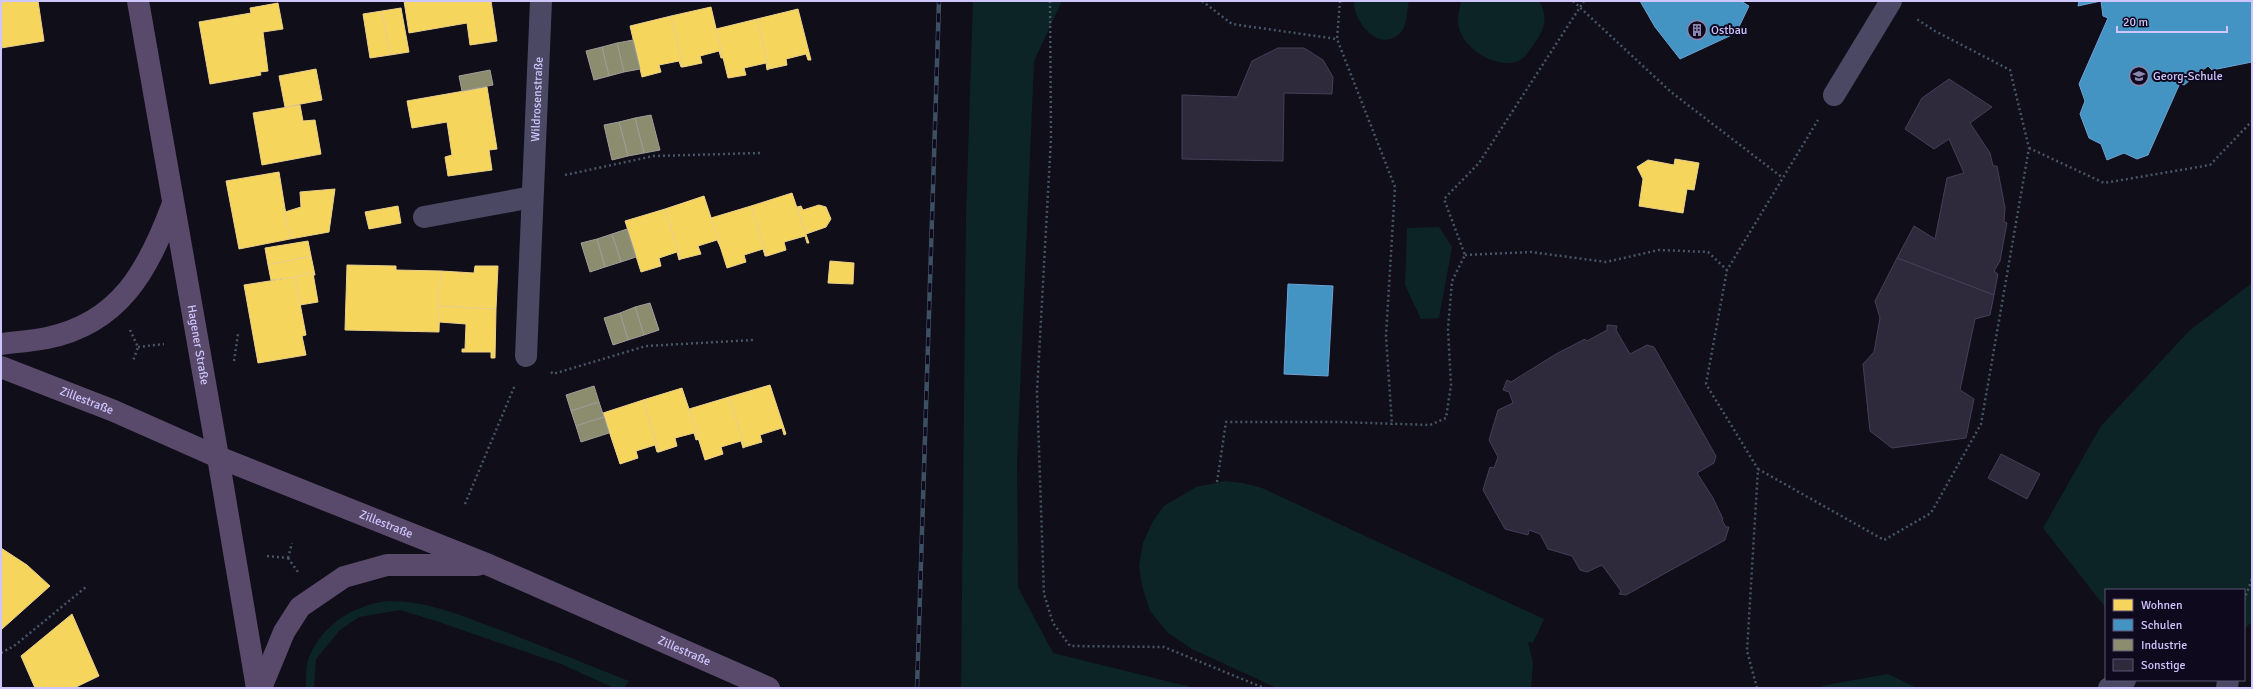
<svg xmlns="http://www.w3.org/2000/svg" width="2253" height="689" font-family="Signika,sans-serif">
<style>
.green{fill:#0d2426}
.homes{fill:#f6d55c;stroke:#ead08d}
.schools{fill:#4393c3;stroke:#6da2d5}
.industry{fill:#8c8c6e;stroke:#a09d9a}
.building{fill:#2e2a3c;stroke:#443f58}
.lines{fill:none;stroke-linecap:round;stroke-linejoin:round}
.path{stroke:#465667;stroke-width:2.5;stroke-dasharray:2 3;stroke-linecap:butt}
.minor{stroke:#4a4863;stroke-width:22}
.major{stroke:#594a6c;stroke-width:22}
.rail-casing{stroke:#3d5063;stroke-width:4.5}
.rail{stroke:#0e091d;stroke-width:3;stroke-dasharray:9;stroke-linecap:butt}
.labels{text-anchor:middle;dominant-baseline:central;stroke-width:4;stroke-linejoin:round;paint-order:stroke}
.poi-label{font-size:12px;fill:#cfc6ff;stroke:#0e091d;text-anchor:start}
.street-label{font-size:12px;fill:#cfc6ff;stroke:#0e091d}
</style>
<rect width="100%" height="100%" fill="#100e18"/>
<!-- green -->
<g class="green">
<polygon points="973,1 1062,1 1034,61 1017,461 1018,587 1053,653 1195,688 961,688 966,217"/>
<path d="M1354,1H1409C1406,12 1408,28 1398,35C1377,52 1353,20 1354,1Z"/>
<path d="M1461,1H1539C1550,19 1543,33 1531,48C1527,54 1523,60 1515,62C1494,67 1465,50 1459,28C1457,19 1459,10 1461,1Z"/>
<polygon points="1439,227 1452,247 1439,318 1421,319 1405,285 1407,228"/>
<polygon points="2252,283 2252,622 2244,629 2244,590 2106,590 2106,608 2043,528 2101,426 2189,331"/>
<polygon points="1225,481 1243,483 1262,488 1544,619 1533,643 1528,642 1533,663 1531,688 1277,688 1192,649 1168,633 1150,611 1142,586 1139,566 1143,543 1153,521 1164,506 1196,487"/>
<path d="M389,601C426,601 458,614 492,627C538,644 583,663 629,681L624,688H614L561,664L436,621L400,610L359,617L340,630L316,659L314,688H306C306,678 306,666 309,657C323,624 355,604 389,601Z"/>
<polygon points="1888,674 1917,688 1817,688 1826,685"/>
</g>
<!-- homes -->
<g class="homes">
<polygon points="1,1 38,1 44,41 1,48"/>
<polygon points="404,1 491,1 497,41 470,45 467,23 409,33"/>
<polygon points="278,3 283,29 263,32 268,71 260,72 261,75 210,84 199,22 251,13 250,8"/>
<polygon points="711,7 723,58 721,58 719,51 700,56 702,63 683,67 671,16"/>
<polygon points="401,8 409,52 390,55 382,11"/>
<polygon points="798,9 811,60 808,60 806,54 786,59 787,65 769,69 757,19"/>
<polygon points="382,11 390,55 370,58 363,14"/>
<polygon points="671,16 683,67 681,67 679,61 659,65 661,72 642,77 630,26"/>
<polygon points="757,19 769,69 767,70 766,63 744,68 746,75 728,78 716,29"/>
<polygon points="316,69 322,100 285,107 279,76"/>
<polygon points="487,87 497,149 489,150 492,170 448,176 445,157 452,155 447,122 412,128 407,101"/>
<polygon points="300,105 303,121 315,120 321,154 262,165 253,113"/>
<polygon points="1675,159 1699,163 1694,190 1687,189 1683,213 1639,206 1643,179 1637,167 1648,160 1674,165"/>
<polygon points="279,172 290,239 239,249 226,181"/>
<polygon points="335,189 329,232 290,239 285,212 301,207 300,192"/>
<polygon points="792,193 809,243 807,243 805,236 784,242 786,250 767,256 751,206"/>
<polygon points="704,196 721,248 717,240 698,246 701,254 681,259 665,209"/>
<polygon points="819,205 826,207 831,219 826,227 806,234 797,207 801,206 803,210"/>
<polygon points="398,206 401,223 369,229 365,212"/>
<polygon points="751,206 767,256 765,256 763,249 744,255 746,262 727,268 711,218"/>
<polygon points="665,209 681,259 679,260 677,252 659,258 661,266 641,272 625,221"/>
<polygon points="308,241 311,256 268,265 265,248"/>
<polygon points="311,256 315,275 271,280 268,265"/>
<polygon points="830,261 854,263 853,284 828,283"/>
<polygon points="347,265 396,266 396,270 441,271 439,332 345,330"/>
<polygon points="475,266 498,266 496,309 438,306 441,271 474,273"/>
<polygon points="313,273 318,302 300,305 295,277"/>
<polygon points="295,277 306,335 302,336 306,355 258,363 244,285"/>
<polygon points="438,306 496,309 495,358 491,358 491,352 462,352 462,349 465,349 466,324 439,322"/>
<polygon points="770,385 786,434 784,435 782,428 760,435 762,442 745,447 729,397"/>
<polygon points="682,388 699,439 696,440 694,433 675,438 677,446 659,452 643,400"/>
<polygon points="729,397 745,447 743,448 741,441 721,447 723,454 705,460 689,409"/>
<polygon points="643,400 659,452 657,452 655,445 636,451 638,458 620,464 603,413"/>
<polygon points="1,548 27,565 50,586 2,629"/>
<polygon points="72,614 99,676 74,688 35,688 21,656"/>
</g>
<!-- schools -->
<g class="schools">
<polygon points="1640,1 1741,1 1749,6 1736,33 1680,59 1655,27"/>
<polygon points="2079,1 2252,1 2252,62 2212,70 2208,66 2184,85 2180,83 2148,155 2137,159 2124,153 2107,160 2101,144 2089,138 2080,114 2085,101 2079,84 2108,18 2103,16 2101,1 2078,6"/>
<polygon points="1288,284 1333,286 1328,376 1284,374"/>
</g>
<!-- industry -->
<g class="industry">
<polygon points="633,40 640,69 624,72 617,43"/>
<polygon points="617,43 624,72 609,76 602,47"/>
<polygon points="602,47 609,76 594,80 586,51"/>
<polygon points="490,70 493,85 462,91 459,76"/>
<polygon points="651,115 660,150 644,153 635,118"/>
<polygon points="635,118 644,153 628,156 619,122"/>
<polygon points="619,122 628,156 612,160 604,125"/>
<polygon points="627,229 636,257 621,262 612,234"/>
<polygon points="612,234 621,262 605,267 597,239"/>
<polygon points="597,239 605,267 590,272 581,243"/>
<polygon points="650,303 659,330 644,335 635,307"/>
<polygon points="635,307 644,335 628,340 620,313"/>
<polygon points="620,313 628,340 613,345 604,318"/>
<polygon points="594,386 599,402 571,411 566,395"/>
<polygon points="599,402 604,417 576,426 571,411"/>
<polygon points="604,417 609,433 581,442 576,426"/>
</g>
<!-- building -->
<g class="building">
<polygon points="1278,48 1304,48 1323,60 1333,77 1332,94 1284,93 1283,161 1182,159 1182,95 1237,97 1252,61"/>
<polygon points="1949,79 1992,107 1970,123 1990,153 1993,166 1997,166 2005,208 2004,222 2007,223 2000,261 1994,271 1998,274 1994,295 1897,258 1914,226 1935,239 1947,178 1964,173 1949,139 1934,149 1905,129 1922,98"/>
<polygon points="1897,258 1994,295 1990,315 1975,319 1960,390 1974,399 1966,438 1892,448 1870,431 1863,364 1874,352 1880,318 1875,301"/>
<polygon points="1607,325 1617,326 1616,330 1630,354 1647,345 1654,347 1716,456 1714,463 1697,473 1713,498 1723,519 1722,520 1726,527 1729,527 1725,540 1626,595 1619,594 1621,591 1602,565 1587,572 1580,570 1572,556 1548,549 1540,534 1529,530 1528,535 1505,529 1483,490 1490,467 1494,468 1498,457 1489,440 1498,410 1513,403 1509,392 1503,390 1507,380 1511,382 1556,354 1585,339 1587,341 1607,330"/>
<polygon points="2001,454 2040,474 2027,499 1988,478"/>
</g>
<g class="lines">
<!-- path -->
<g class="path">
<polyline points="1050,1 1051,138 1037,392 1044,594 1053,623 1070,646 1164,647 1264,688"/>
<polyline points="1202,1 1232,24 1337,39"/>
<polyline points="1340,1 1337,39 1395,187 1386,336 1392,425"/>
<polyline points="1573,1 1671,92 1783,178"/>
<polyline points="2029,148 2104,183 2210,165 2252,121"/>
<polyline points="565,175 654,156 760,153"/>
<polyline points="1465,255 1531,252 1606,262 1659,250 1708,252 1727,270"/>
<polyline points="130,330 138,347 133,361"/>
<polyline points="138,347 164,344"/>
<polyline points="234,361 238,334"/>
<polyline points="551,372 553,374 646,346 753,340"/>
<polyline points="1758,469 1884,540 1931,513 1981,424 2029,148 2010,70 1935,31 1915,18"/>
<polyline points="1217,482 1226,422 1340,422 1430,425 1446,418 1451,385 1448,329 1452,281 1465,255 1444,199 1479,163 1584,1"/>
<polyline points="465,504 515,385"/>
<polyline points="267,556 288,558"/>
<polyline points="288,558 298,572"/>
<polyline points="288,558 292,543"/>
<polyline points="2244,600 2252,579"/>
<polyline points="1,653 14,646 86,587"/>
<polyline points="1757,688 1747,651 1758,469 1706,384 1727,270 1818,120"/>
</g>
<!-- minor -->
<g class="minor">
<polyline points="1834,95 1891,1"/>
<polyline points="424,217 532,197"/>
<path id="s1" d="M526,356L541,1"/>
<polyline points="2109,688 2125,680"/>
<polyline points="2227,688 2228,680"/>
</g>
<!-- major -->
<g class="major">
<path id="s2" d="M138,1L218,457L257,688"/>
<path d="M1,344C16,342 32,341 47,338C120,323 148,270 172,206"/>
<path id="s3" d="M1,367L114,411L218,457L489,565L769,688"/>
<polyline points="261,688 284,632 300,607 344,577 387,565 477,565"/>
</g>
<defs>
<polyline id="rail" points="917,688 939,1"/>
</defs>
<!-- rail casing -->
<use href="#rail" class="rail-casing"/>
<!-- rail -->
<use href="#rail" class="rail"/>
</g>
<!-- icons -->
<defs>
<symbol id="building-ring" viewBox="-11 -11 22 22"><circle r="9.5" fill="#0e091d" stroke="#8c86ae" stroke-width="1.5"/><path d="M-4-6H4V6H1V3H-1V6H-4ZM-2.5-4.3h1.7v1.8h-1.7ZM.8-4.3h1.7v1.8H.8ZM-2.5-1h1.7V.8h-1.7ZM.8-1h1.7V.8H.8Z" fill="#8c86ae"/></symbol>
<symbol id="school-ring" viewBox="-11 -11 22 22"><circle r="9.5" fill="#0e091d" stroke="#8c86ae" stroke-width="1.5"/><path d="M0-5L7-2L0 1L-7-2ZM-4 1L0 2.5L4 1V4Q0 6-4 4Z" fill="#8c86ae"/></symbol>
</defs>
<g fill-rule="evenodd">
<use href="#building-ring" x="1686" y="19" width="22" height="22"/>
<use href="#school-ring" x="2128" y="65" width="22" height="22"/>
</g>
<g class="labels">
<!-- poi labels -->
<g class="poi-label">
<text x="1711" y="30">Ostbau</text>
<text x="2153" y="76">Georg-Schule</text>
</g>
<!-- street labels -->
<g class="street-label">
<text stroke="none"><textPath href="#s1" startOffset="257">Wildrosenstraße</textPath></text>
<text stroke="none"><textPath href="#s2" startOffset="349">Hagener Straße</textPath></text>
<text stroke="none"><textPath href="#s3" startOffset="92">Zillestraße</textPath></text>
<text stroke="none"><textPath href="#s3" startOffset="416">Zillestraße</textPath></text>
<text stroke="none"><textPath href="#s3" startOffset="740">Zillestraße</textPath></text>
</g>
</g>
<!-- border -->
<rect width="2253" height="689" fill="none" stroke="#cfc6ff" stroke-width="4"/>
<!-- legend -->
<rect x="2105" y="589" width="140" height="92" fill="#0e091d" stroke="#5b5577"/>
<rect x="2113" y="599" width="20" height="12" fill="#f6d55c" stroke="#5b5577"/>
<text x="2141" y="609" font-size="12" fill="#cfc6ff">Wohnen</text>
<rect x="2113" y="619" width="20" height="12" fill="#4393c3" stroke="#5b5577"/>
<text x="2141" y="629" font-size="12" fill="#cfc6ff">Schulen</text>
<rect x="2113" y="639" width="20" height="12" fill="#8c8c6e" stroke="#5b5577"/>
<text x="2141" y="649" font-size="12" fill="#cfc6ff">Industrie</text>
<rect x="2113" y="659" width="20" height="12" fill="#2e2a3c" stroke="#5b5577"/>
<text x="2141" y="669" font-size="12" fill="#cfc6ff">Sonstige</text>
<!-- scale -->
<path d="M2117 26v6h110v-6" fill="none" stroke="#cfc6ff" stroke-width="2"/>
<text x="2123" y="26" font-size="12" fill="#cfc6ff" stroke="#0e091d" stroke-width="3" paint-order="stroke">20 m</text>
</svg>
